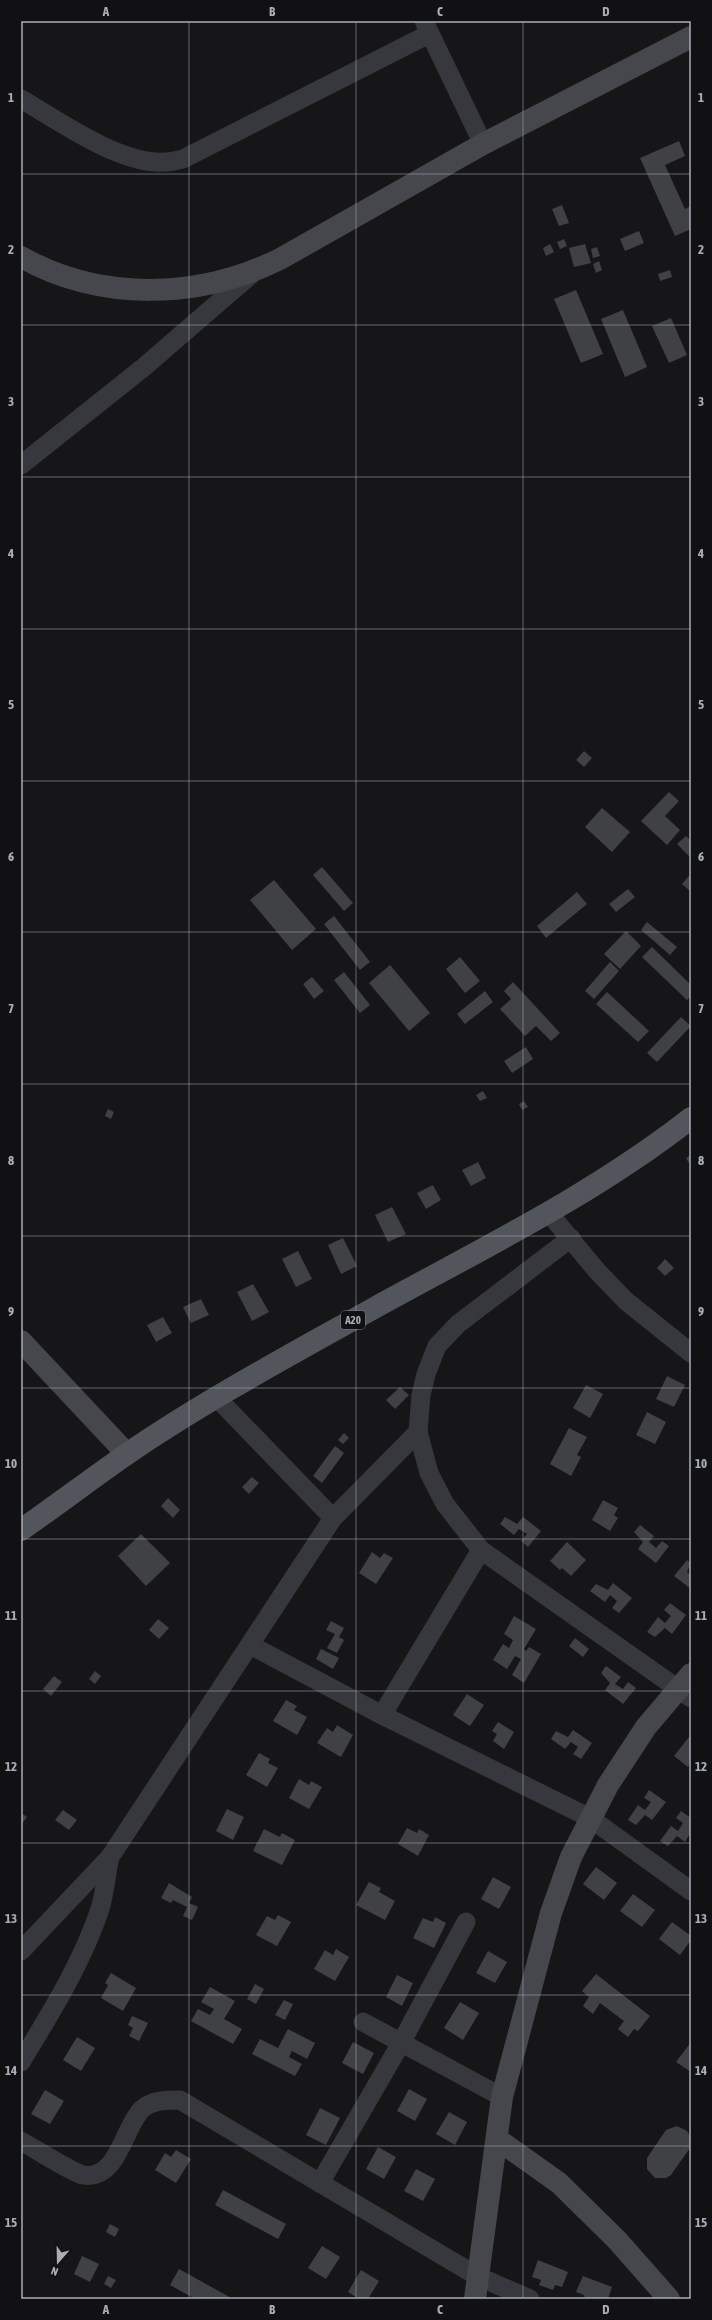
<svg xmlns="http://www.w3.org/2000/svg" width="712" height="2320" font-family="'Asap Condensed',sans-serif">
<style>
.building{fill:#404145}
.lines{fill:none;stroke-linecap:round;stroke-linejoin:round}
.street{stroke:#37383d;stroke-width:19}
.secondary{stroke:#45474d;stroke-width:22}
.primary{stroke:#53555c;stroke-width:22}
.grid{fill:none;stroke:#a8adb8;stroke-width:1;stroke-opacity:0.55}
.labels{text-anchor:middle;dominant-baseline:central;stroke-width:3;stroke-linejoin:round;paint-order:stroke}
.shield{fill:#111113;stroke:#7b7e86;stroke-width:1}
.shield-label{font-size:11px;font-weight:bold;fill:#a8adb8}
.neatline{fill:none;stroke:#a8adb8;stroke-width:1.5}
.grid-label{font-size:13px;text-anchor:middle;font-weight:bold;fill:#a8adb8}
</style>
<rect width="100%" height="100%" fill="#161618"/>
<!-- building -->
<g class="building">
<polygon points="679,141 685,156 665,165 685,209 691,206 691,229 675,236 640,158"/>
<polygon points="562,205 569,223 559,226 552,209"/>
<polygon points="639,231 644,243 625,251 620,239"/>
<polygon points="564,239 567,246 560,249 557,242"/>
<polygon points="550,244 554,252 546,256 543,248"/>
<polygon points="585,244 591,263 574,267 569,248"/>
<polygon points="597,247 600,256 593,258 591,249"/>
<polygon points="599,261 602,270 596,273 593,264"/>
<polygon points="670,270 672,277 660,281 658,274"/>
<polygon points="576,290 603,354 581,363 554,299"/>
<polygon points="623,310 647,367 625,377 601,319"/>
<polygon points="671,318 687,355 669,363 652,326"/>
<polygon points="584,751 592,758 584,767 576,760"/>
<polygon points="669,792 679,801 665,816 680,830 667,845 641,821"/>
<polygon points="602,808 630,832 612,852 585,827"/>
<polygon points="686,836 691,841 691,858 677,844"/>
<polygon points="322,867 353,903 344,911 313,875"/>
<polygon points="689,876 691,877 691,892 682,884"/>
<polygon points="274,880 316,929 292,950 250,900"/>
<polygon points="628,889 635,897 616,912 609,904"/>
<polygon points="577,892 587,904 546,938 537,926"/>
<polygon points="334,916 370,962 360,970 324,924"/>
<polygon points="647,922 677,947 670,955 641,930"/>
<polygon points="626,931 641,946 620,969 604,954"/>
<polygon points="652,947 691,985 691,996 687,1000 642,957"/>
<polygon points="460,957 480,981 465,993 446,969"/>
<polygon points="610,962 619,971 594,999 585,991"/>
<polygon points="390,965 430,1013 409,1031 369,983"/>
<polygon points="344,972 370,1005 360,1013 334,980"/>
<polygon points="312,977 324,991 314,999 303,984"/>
<polygon points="513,982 560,1033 551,1041 536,1026 525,1036 500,1009 511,999 504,991"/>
<polygon points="485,991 493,1002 465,1024 457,1014"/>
<polygon points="607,992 649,1031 638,1042 596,1004"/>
<polygon points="681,1017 691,1026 657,1062 647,1053"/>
<polygon points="526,1047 533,1059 512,1073 504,1061"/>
<polygon points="483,1091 487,1098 480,1101 476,1095"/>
<polygon points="524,1101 528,1107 522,1110 519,1104"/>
<polygon points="108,1109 114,1112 111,1119 105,1116"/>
<polygon points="691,1155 691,1162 689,1163 686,1158"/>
<polygon points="478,1162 486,1178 471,1186 462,1170"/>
<polygon points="433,1185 441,1200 426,1209 417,1193"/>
<polygon points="392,1207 406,1234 388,1242 375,1215"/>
<polygon points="343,1238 357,1266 341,1274 328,1245"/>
<polygon points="298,1251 312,1279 296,1287 282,1259"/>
<polygon points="665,1259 674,1268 665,1276 657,1268"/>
<polygon points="253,1284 269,1312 252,1321 237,1292"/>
<polygon points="201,1299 209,1315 191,1323 183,1307"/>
<polygon points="163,1317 172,1333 156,1342 147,1325"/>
<polygon points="667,1376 685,1385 674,1407 656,1399"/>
<polygon points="586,1385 603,1394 590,1418 573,1408"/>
<polygon points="400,1387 409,1395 395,1409 386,1400"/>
<polygon points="647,1412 666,1422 655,1444 636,1435"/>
<polygon points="569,1428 587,1437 577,1455 581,1457 571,1476 550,1464"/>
<polygon points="344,1433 349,1438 343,1444 338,1440"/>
<polygon points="335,1446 344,1453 322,1483 313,1476"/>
<polygon points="252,1477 259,1483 249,1494 242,1487"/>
<polygon points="168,1498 180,1510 173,1518 161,1506"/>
<polygon points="603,1500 618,1508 614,1515 618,1518 610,1531 592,1520"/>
<polygon points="505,1517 517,1524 523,1517 541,1531 528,1547 521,1541 527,1534 519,1529 514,1535 500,1524"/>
<polygon points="640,1525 654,1536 649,1542 656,1548 662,1541 669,1546 656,1563 638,1549 643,1542 634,1532"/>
<polygon points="141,1534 170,1563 146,1586 118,1556"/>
<polygon points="567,1542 586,1560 571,1576 562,1568 560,1570 550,1561"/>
<polygon points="372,1552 380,1558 384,1553 393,1558 376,1584 359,1573"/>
<polygon points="687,1560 691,1563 687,1572 691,1575 691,1589 674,1576"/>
<polygon points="613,1583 632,1598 619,1613 612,1608 617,1601 610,1595 605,1602 590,1591 596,1584 608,1590"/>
<polygon points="670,1603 686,1615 672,1634 665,1628 655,1637 647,1632 658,1617 665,1623 671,1616 664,1610"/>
<polygon points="514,1616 536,1629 524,1649 526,1651 529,1647 541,1654 524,1683 512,1675 521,1659 515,1656 507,1669 493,1660 503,1644 509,1648 513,1640 504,1634"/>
<polygon points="158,1619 169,1628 159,1639 149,1630"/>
<polygon points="331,1621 344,1628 339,1637 344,1640 337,1653 327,1648 335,1634 326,1630"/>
<polygon points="575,1638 589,1649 583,1657 569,1646"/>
<polygon points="321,1649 339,1658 333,1669 316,1659"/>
<polygon points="606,1666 621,1677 615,1684 623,1689 628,1682 636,1688 623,1704 605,1690 610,1683 601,1673"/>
<polygon points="95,1671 101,1676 95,1684 89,1679"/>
<polygon points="54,1676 62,1682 51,1696 43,1689"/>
<polygon points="467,1694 484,1705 470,1726 453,1715"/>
<polygon points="286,1700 297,1706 294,1710 307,1717 297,1735 273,1721"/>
<polygon points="498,1722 514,1732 504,1749 493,1741 497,1734 492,1731"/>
<polygon points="337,1725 353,1735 341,1757 317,1743 327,1728 333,1732"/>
<polygon points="573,1730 592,1743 581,1759 573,1754 578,1747 571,1742 565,1749 551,1739 556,1731 568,1737"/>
<polygon points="689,1737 691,1739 691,1762 688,1767 674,1756"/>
<polygon points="259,1753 270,1759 268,1763 278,1768 267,1787 246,1775"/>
<polygon points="299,1779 309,1785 311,1781 322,1787 309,1809 289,1798"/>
<polygon points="649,1790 666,1802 652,1820 645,1815 636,1825 628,1820 638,1805 645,1810 651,1802 644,1798"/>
<polygon points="227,1809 244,1817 233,1840 216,1831"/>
<polygon points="63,1810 77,1820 69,1830 55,1820"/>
<polygon points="681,1811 691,1818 691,1832 685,1842 677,1836 668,1846 660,1841 671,1826 678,1831 683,1823 676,1818"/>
<polygon points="21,1813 27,1817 21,1825"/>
<polygon points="407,1828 417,1833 419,1829 429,1835 418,1856 398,1844"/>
<polygon points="264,1829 280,1837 282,1833 295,1840 282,1865 253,1851"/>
<polygon points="596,1867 617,1883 604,1900 583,1884"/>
<polygon points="493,1877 511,1887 499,1909 481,1899"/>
<polygon points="369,1882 381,1888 379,1892 395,1901 385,1920 356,1905"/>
<polygon points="169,1883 192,1897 189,1903 198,1907 192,1920 183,1916 187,1907 173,1900 171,1903 161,1898"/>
<polygon points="633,1894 655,1910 642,1927 620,1911"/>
<polygon points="278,1915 291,1922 277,1946 256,1935 267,1916 275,1920"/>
<polygon points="435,1917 446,1923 434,1948 413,1938 423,1918 433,1922"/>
<polygon points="672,1922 691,1936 691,1940 680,1955 659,1939"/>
<polygon points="336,1949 349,1957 335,1981 314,1969 325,1950 333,1955"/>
<polygon points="488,1951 507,1962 495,1983 476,1973"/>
<polygon points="111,1973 136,1988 123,2011 101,1998 108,1985 105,1983"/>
<polygon points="596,1974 650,2016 638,2031 634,2029 628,2037 618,2029 624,2021 600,2003 593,2014 583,2006 589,1997 582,1991"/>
<polygon points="397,1975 413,1983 402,2006 386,1997"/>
<polygon points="255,1984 264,1989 256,2004 247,1999"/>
<polygon points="210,1987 235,2001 224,2019 242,2029 233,2044 191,2021 198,2009 210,2015 214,2009 201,2002"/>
<polygon points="284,2000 293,2004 285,2020 275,2015"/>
<polygon points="460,2002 479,2013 463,2040 444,2028"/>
<polygon points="132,2016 148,2023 139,2041 129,2036 133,2028 128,2025"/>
<polygon points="288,2029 315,2043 307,2059 292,2051 289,2057 302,2064 295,2076 252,2054 260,2039 278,2048"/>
<polygon points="77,2037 95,2048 81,2071 63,2060"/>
<polygon points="353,2042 374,2053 363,2074 342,2063"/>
<polygon points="691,2042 691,2072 676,2062"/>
<polygon points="409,2089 427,2099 415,2121 397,2111"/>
<polygon points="45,2090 64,2101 50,2124 31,2114"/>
<polygon points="320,2108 340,2118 326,2145 306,2135"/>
<polygon points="449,2112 467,2122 455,2145 436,2134"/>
<polygon points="677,2126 687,2131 690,2136 690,2148 671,2175 666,2178 655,2178 647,2169 647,2158 666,2130"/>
<polygon points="378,2147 396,2157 384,2179 366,2169"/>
<polygon points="176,2150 191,2159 176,2183 155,2170 165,2153 171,2157"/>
<polygon points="416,2169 435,2179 423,2201 404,2191"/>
<polygon points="223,2190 286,2224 278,2239 215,2205"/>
<polygon points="110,2224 119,2229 115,2237 106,2232"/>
<polygon points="322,2246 340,2257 326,2279 308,2268"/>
<polygon points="82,2256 99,2264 90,2282 74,2274"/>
<polygon points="538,2260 568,2272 562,2287 555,2285 553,2290 539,2285 541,2280 532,2277"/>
<polygon points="179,2269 233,2299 195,2299 170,2285"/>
<polygon points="361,2270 379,2281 368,2299 359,2299 348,2292"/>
<polygon points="108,2276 116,2280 111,2288 104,2284"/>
<polygon points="583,2276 612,2287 608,2299 585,2299 584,2295 576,2292"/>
</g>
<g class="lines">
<!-- street -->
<g class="street">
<polyline points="424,21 483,144"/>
<path d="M21,99C59,121 120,165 165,162C171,162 177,160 183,159L429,34"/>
<polyline points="21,465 144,367 255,271"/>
<polyline points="549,1213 597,1271 626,1301 691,1353"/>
<polyline points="217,1398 333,1518"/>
<polyline points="418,1432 429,1473 445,1504 481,1550 691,1698"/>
<polyline points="250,1645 382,1715 590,1818 691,1891"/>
<polyline points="382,1715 481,1550"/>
<polyline points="21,1951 110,1857 333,1518 418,1432 421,1395 426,1374 437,1346 458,1324 571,1238"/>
<polyline points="363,2022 502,2097"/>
<path d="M21,2062C50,2014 82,1963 100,1909C105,1893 106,1874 110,1857"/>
<path d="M21,2141C34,2148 71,2172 83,2175C118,2181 123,2128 142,2109C152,2100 167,2100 180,2100L477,2276L530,2299"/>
<polyline points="320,2183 401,2043 466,1922"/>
</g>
<!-- secondary -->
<g class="secondary">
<path d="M21,257C101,302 199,299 280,259L483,144L691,37"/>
<polyline points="21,1341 127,1454"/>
<polyline points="497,2139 559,2183 617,2240 669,2299"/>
<polyline points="475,2299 502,2097 551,1913 571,1857 608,1785 646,1727 691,1674"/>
</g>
<!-- primary -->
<path class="primary" d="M21,1530C57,1505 91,1479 127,1454C206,1400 292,1354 376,1307C483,1248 594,1194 691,1118"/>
</g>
<!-- grid -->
<path class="grid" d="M189,21V2299M356,21V2299M523,21V2299M21,174H691M21,325H691M21,477H691M21,629H691M21,781H691M21,932H691M21,1084H691M21,1236H691M21,1388H691M21,1539H691M21,1691H691M21,1843H691M21,1995H691M21,2146H691"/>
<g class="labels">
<!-- shield labels -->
<rect class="shield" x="341" y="1311" width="24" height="18" rx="3"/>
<g class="shield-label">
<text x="353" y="1320">A20</text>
</g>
</g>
<!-- border -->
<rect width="712" height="2320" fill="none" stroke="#111113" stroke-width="44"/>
<!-- north arrow -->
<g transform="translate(58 2262) rotate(200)" stroke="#111113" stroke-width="3" paint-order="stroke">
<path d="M0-3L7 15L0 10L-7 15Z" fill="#a8adb8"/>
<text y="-6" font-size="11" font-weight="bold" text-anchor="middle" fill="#a8adb8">N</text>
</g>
<rect x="22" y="22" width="668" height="2276" class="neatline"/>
<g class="grid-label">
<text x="106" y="16">A</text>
<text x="272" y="16">B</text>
<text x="440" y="16">C</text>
<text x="606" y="16">D</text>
<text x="11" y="102">1</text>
<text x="701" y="102">1</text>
<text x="11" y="254">2</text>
<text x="701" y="254">2</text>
<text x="11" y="406">3</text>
<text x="701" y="406">3</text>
<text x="11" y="558">4</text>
<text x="701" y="558">4</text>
<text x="11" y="709">5</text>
<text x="701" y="709">5</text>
<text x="11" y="861">6</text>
<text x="701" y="861">6</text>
<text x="11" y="1013">7</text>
<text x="701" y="1013">7</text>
<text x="11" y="1165">8</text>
<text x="701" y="1165">8</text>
<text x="11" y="1316">9</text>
<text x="701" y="1316">9</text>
<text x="11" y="1468">10</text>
<text x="701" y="1468">10</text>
<text x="11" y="1620">11</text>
<text x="701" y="1620">11</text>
<text x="11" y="1771">12</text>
<text x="701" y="1771">12</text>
<text x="11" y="1923">13</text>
<text x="701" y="1923">13</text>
<text x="11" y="2075">14</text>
<text x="701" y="2075">14</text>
<text x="11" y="2227">15</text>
<text x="701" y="2227">15</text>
<text x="106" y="2314">A</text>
<text x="272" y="2314">B</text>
<text x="440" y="2314">C</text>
<text x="606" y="2314">D</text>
</g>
</svg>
